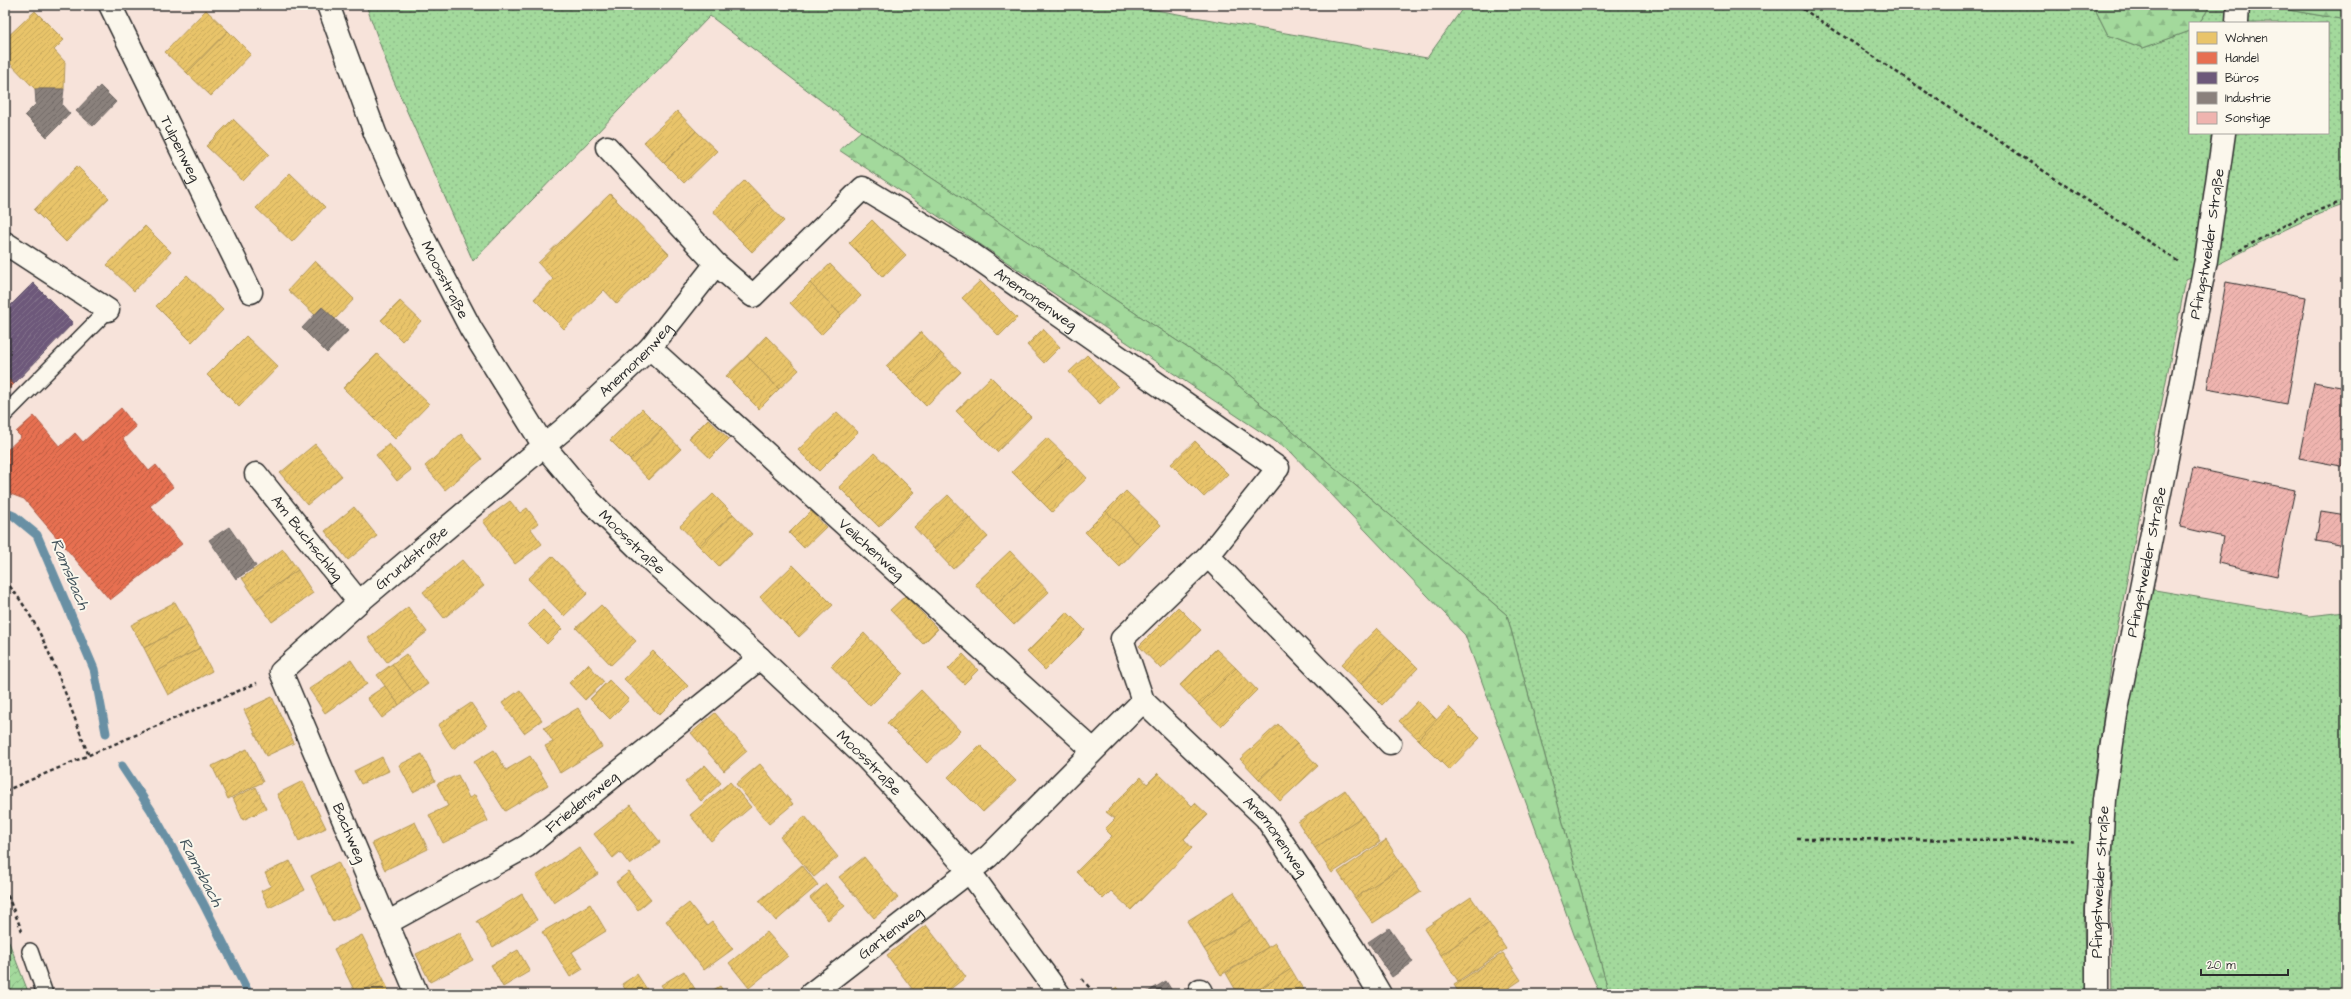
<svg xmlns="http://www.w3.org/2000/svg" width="2351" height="999" font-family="'Architects Daughter',sans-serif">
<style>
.grass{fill:url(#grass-dots);stroke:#678264}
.forest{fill:url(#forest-firs);stroke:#678264}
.garden{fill:url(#garden-furrows);stroke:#678264}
.homes{fill:url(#homes-hatch);stroke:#b09657}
.shops{fill:url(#shops-hatch);stroke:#af5b46}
.offices{fill:url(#offices-hatch);stroke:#594b62}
.industry{fill:url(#industry-hatch);stroke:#6e6764}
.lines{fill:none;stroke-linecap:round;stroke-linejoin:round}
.stream{stroke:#6990a4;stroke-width:9}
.building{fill:url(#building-hatch);stroke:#2b2b2b}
.lane-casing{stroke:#2b2b2b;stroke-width:18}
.street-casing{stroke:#2b2b2b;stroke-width:25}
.secondary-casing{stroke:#2b2b2b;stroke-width:25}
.path{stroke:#2b2b2b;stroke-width:2.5;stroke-dasharray:4 3;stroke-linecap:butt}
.lane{stroke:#fbf7ec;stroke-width:15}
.street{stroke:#fbf7ec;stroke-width:22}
.secondary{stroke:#fbf7ec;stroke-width:22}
.labels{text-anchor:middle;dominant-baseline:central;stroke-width:4;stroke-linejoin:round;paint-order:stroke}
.street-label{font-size:15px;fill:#2b2b2b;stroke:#fbf7ec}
.water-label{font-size:16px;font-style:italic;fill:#45555d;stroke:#fbf7ec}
</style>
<defs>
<pattern id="grass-dots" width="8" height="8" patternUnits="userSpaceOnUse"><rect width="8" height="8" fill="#a3d99c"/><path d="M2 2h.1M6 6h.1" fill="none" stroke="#8cba87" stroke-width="1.8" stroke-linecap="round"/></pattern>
<pattern id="forest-firs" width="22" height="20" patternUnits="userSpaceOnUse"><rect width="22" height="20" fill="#a3d99c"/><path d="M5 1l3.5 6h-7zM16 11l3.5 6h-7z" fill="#8cba87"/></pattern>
<pattern id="garden-furrows" width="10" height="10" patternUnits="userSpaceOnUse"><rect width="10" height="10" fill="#a3d99c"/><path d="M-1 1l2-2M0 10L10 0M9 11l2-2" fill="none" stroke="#8cba87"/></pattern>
<pattern id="homes-hatch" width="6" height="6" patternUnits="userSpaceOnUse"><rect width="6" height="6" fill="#e9c46a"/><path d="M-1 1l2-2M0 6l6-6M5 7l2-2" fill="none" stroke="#c8a95c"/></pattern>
<pattern id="shops-hatch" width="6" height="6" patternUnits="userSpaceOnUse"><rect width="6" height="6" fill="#e76f51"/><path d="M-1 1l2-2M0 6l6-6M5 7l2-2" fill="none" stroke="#bb5b43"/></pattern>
<pattern id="offices-hatch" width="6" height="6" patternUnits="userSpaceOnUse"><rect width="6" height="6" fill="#6d597a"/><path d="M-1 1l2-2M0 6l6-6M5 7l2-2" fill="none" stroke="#82728b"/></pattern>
<pattern id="industry-hatch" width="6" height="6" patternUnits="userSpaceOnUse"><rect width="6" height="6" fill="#8a817c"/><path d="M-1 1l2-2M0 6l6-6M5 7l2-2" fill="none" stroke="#716a66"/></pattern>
<pattern id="building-hatch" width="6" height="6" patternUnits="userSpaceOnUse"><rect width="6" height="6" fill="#efb4af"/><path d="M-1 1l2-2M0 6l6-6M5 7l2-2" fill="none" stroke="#cd9b97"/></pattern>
</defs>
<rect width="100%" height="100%" fill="#f7e3da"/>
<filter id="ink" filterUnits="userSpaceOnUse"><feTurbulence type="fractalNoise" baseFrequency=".025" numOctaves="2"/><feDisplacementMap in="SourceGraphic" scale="8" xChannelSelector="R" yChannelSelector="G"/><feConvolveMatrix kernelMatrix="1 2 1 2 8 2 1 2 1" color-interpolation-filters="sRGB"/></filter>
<g filter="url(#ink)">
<!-- grass -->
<g class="grass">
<path d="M366,5H1127L1427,58L1465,5H2093L2108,35L2143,48L2190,31V133H2328V23H2199L2211,5L2265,6L2346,20V204C2290,222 2241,256 2186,279L2115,641L2094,780L2084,924L2086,994H1609L1507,615L1218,368L861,131L710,16L473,261L391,75Z"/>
<path d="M2149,589L2309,616L2346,612V994H2112C2110,908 2111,821 2122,736C2129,687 2140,638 2149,589Z"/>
</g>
<!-- forest -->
<g class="forest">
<polygon points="2093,5 2211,5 2199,23 2190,23 2190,31 2143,48 2108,35"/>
<polygon points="2252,5 2346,5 2346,20 2265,6"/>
<polygon points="861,131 1218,368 1507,615 1609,994 1600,994 1576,940 1465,635 1291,452 839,150"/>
</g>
<!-- garden -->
<polygon class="garden" points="5,932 29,994 5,994"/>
<!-- homes -->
<g class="homes">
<polygon points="206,10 228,31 187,73 165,52"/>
<polygon points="35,11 64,40 54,50 65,62 64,89 35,89 5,58 5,39"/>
<polygon points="228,31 251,54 211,96 187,73"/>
<polygon points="677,111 696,131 664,163 644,142"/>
<polygon points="233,119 269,154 243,181 206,146"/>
<polygon points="696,131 717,151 684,183 664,163"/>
<polygon points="77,166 109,198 66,242 34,210"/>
<polygon points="290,173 325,207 292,242 256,208"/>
<polygon points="745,180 764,200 732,232 713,211"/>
<polygon points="610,194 669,254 617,304 604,290 564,329 534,299 553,279 538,263"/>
<polygon points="764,200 784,221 752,252 732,232"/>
<polygon points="872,220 906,255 883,277 849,243"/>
<polygon points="145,226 171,252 134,291 107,265"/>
<polygon points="315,261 354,299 335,319 322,307 315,315 288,290"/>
<polygon points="830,264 861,296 841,315 810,283"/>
<polygon points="187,275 223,310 192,342 156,306"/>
<polygon points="980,281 1017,318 999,336 962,298"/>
<polygon points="810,283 841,315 821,335 790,303"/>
<polygon points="400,301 421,321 402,341 381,320"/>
<polygon points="1043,329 1060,347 1044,363 1027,345"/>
<polygon points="921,332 941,353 907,387 886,366"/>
<polygon points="246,336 278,367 239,407 207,375"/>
<polygon points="766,336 799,370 779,389 747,356"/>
<polygon points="941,353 961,372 926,406 907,387"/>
<polygon points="377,354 408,384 374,418 343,388"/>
<polygon points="1087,355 1118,387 1100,404 1069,372"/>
<polygon points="747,356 779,389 759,409 726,376"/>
<polygon points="991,377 1012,398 977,432 956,411"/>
<polygon points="408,384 429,404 395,439 374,418"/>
<polygon points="1012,398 1031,417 997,452 977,432"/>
<polygon points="642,409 662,429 630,460 610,440"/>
<polygon points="837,412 858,432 819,471 798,450"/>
<polygon points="708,419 729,439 710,458 689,438"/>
<polygon points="662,429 681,449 649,480 630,460"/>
<polygon points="461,434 482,459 445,490 425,466"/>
<polygon points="1047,438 1068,458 1033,493 1012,472"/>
<polygon points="1195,441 1228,474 1204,497 1171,464"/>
<polygon points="315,444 342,476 307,505 280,473"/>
<polygon points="389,444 411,470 397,481 376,455"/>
<polygon points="874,453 895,473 860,508 839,487"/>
<polygon points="1068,458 1087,478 1052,512 1033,493"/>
<polygon points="895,473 914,492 879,527 860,508"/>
<polygon points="1126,491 1161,525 1140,546 1106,511"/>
<polygon points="713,494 733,514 699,546 680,526"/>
<polygon points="948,495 969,517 934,549 914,527"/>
<polygon points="510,501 520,513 527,508 538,523 531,529 542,544 515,564 483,521"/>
<polygon points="354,507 377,536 348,560 325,531"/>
<polygon points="811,511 826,527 804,548 789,533"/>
<polygon points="1106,511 1140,546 1120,567 1085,532"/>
<polygon points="733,514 752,534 719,566 699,546"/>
<polygon points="969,517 988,537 953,569 934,549"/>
<polygon points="283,549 298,570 256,599 242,578"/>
<polygon points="1010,551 1030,572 995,606 975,584"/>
<polygon points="552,556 588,593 564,616 528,579"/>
<polygon points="462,560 484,586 444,618 423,592"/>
<polygon points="793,565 813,585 780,618 760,597"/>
<polygon points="298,570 313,593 272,622 256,599"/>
<polygon points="1030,572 1049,592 1014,625 995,606"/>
<polygon points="813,585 833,605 799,637 780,618"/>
<polygon points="905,596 938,629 923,644 890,610"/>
<polygon points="175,602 188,625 144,648 131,625"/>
<polygon points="601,605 636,641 611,665 576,628"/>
<polygon points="408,607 427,632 387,662 368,638"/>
<polygon points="1178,607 1201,630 1161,669 1139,646"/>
<polygon points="543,610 562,629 547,644 528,625"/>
<polygon points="1067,612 1085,630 1045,670 1027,652"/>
<polygon points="188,625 200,648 156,672 144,648"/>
<polygon points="1377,628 1397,647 1361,684 1341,665"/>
<polygon points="864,633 883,653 850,686 831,666"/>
<polygon points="1397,647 1418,668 1382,705 1361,684"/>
<polygon points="200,648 212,671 168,695 156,672"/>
<polygon points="1216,649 1236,668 1199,705 1180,685"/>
<polygon points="653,651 688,686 659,715 624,679"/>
<polygon points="883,653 903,673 870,706 850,686"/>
<polygon points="406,654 428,684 414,694 392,664"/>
<polygon points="963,654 978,670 964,684 948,669"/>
<polygon points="351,660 367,684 325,713 309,689"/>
<polygon points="392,664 414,694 399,705 377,675"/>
<polygon points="588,664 604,682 585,700 569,683"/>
<polygon points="1236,668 1257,690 1221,726 1199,705"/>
<polygon points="609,680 629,700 610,719 590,699"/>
<polygon points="385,686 399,705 382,718 367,698"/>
<polygon points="520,690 542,720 524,733 502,703"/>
<polygon points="921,690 940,710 907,743 887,723"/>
<polygon points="272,697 294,743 266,756 244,710"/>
<polygon points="1418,701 1437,720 1418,739 1399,721"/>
<polygon points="471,703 487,726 453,749 438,725"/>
<polygon points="1449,707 1480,738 1449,770 1418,739"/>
<polygon points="578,708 602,747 560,773 545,746 553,742 544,728"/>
<polygon points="940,710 960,731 927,763 907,743"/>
<polygon points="715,713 747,751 724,771 691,733"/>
<polygon points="1278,724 1297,744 1259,779 1240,759"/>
<polygon points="1297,744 1318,766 1280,801 1259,779"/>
<polygon points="980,745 1016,781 983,812 948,777"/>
<polygon points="247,749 263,782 228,799 212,766"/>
<polygon points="494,750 506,770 530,756 548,785 505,811 474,762"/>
<polygon points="422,754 435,781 413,792 399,765"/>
<polygon points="382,757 389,771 361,784 354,771"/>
<polygon points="760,764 793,804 769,824 736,784"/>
<polygon points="705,765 721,783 701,801 685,782"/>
<polygon points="1158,773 1192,806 1195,803 1208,815 1184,839 1192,848 1131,910 1111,891 1103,899 1076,872 1112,836 1105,829 1115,819 1106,812 1141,777 1147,784"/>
<polygon points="458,775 469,798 475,795 488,821 443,843 429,815 448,806 437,784"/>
<polygon points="303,781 326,828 299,841 277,794"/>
<polygon points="730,782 751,807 711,841 690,815"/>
<polygon points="256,787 266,809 243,820 233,798"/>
<polygon points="1345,790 1363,816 1315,848 1298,822"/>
<polygon points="631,805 660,842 630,865 620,852 613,858 594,834"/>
<polygon points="805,816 838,857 814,877 780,837"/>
<polygon points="1363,816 1380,842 1332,873 1315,848"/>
<polygon points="415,822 428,849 385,870 372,843"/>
<polygon points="1386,840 1403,866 1355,898 1338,872"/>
<polygon points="579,847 598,874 554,903 536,876"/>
<polygon points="864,857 898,898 874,918 839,877"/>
<polygon points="290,861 305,890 269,908 261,891 271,886 265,873"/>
<polygon points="338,862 361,908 333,922 311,876"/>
<polygon points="802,865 818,885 776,921 759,901"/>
<polygon points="1403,866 1421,892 1373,923 1355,898"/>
<polygon points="629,872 651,899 638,910 616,882"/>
<polygon points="826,884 845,906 828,920 810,898"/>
<polygon points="1234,892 1251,920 1204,949 1187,921"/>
<polygon points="522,894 537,920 493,947 477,921"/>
<polygon points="1471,897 1489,923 1441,955 1424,929"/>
<polygon points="689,903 707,926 712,922 733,949 704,970 666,921"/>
<polygon points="590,904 606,931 572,952 583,969 570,977 542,932"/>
<polygon points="1251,920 1268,947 1221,975 1204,949"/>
<polygon points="1489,923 1506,949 1458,981 1441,955"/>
<polygon points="926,925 966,977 944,994 916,994 887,955"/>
<polygon points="767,932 788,956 749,988 729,963"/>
<polygon points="460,933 473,960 430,982 416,954"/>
<polygon points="362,935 384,980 356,994 334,949"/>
<polygon points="1275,943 1291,969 1252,994 1238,994 1226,973"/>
<polygon points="518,950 530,971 503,987 491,965"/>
<polygon points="1503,953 1521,980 1500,994 1460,994 1454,985"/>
<polygon points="1291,969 1306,994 1252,994"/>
<polygon points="684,971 698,994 667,994 661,985"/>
<polygon points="637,974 650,994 628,994 622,984"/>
<polygon points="384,980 390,994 356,994"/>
<polygon points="720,986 725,994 707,994"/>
<polygon points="1117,987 1123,994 1108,994"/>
</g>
<!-- shops -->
<g class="shops">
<polygon points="5,374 14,384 5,393"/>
<polygon points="121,408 136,427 123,439 149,471 156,465 173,487 150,506 182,544 110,600 24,499 5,492 5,452 21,437 16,432 34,416 60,447 75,433 83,442"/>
</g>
<!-- offices -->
<polygon class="offices" points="33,283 73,323 14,384 5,374 5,311"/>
<!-- industry -->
<g class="industry">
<polygon points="100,86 116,102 93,126 76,111"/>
<polygon points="35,89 64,89 62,105 70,114 47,137 25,115 36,104"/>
<polygon points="322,307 348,331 327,353 302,328"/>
<polygon points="229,527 256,566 236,579 209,540"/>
<polygon points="1389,928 1413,962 1392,977 1368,942"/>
<polygon points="1166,981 1174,994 1144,994"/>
</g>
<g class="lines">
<!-- stream -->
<g class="stream">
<polyline points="5,512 14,516 37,535 94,669 106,733"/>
<polyline points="122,766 151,810 203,903 249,994"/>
</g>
</g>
<!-- building -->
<g class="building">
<polygon points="2226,282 2306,297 2287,404 2207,389"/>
<polygon points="2314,382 2346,388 2346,467 2299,458"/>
<polygon points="2193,468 2295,490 2277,576 2218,563 2223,537 2180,527"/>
<polygon points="2321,511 2346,515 2346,546 2316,541"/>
</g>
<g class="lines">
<defs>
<g id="lane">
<polyline points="5,414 108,310"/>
<polyline points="30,951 45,994"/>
</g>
<g id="street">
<path id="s1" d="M110,5L251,292"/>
<polyline points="607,147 716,264"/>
<polyline points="5,243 108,310"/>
<path id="s2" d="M650,348L1093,750"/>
<path id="s3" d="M256,474L359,602"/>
<polyline points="1208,556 1390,743"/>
<path id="s4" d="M387,923L527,846L760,658"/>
<polyline points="1200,990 1202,994"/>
<path id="s5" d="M417,994L281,672L359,602L564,429L650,348L716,264L753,296L863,188L973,255L1278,468L1208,556L1122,639L1143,701L1266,818L1353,948L1380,994"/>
<path id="s6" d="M811,994L989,856L1143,701"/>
</g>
<g id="secondary">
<path id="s7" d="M328,5L375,133L415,222L471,329L544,446L590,501L644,554L760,658L864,756L916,811L969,871L1059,994"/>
<polyline points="2237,23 2238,5"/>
<path id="s8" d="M2097,994V909L2101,847L2104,799L2116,715L2206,260L2224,133"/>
</g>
</defs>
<!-- lane casing -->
<use href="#lane" class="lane-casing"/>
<!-- street casing -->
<use href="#street" class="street-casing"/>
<!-- secondary casing -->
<use href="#secondary" class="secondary-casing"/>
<!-- path -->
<g class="path">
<polyline points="1797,5 2179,262"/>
<polyline points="2233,254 2298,218 2346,200"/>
<path d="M5,581C45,624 67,701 89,756"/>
<polyline points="5,791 257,683"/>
<polyline points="1797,839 2066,840 2075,842"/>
<polyline points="5,889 22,931"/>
<polyline points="1082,979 1095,994"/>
</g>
<!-- lane -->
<use href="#lane" class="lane"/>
<!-- street -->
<use href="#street" class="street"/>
<!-- secondary -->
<use href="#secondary" class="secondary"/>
</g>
</g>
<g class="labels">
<!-- street labels -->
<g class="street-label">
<text stroke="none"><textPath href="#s1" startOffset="160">Tulpenweg</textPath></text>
<text stroke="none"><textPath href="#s8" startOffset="760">Pfingstweider Straße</textPath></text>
<text stroke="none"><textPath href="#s7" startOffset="299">Moosstraße</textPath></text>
<text stroke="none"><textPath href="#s5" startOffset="1356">Anemonenweg</textPath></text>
<text stroke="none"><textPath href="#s5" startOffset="822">Anemonenweg</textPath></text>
<text stroke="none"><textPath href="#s3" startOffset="82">Am Buchschlag</textPath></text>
<text stroke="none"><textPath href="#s7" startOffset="623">Moosstraße</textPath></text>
<text stroke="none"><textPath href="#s2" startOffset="299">Veilchenweg</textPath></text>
<text stroke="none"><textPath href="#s5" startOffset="523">Grundstraße</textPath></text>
<text stroke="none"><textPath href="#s8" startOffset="436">Pfingstweider Straße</textPath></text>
<text stroke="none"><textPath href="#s7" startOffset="947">Moosstraße</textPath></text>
<text stroke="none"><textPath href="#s4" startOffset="230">Friedensweg</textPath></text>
<text transform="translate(349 833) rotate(67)">Bachweg</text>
<text stroke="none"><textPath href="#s5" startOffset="2139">Anemonenweg</textPath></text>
<text stroke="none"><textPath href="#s8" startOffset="112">Pfingstweider Straße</textPath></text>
<text stroke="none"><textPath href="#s6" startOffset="100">Gartenweg</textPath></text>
</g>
<!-- water labels -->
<g class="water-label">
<text transform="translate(70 574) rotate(67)">Ramsbach</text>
<text transform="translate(201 872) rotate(62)">Ramsbach</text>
</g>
</g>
<!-- margin -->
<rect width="2351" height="999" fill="none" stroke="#fbf7ec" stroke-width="20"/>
<rect x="10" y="10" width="2331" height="979" fill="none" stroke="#2b2b2b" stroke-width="1.5" filter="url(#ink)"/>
<!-- legend -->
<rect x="2189" y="22" width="140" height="112" fill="#fbf7ec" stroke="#a8a59f"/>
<rect x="2197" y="32" width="20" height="12" fill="#e9c46a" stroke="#a8a59f"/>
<text x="2225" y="42" font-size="12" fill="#2b2b2b">Wohnen</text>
<rect x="2197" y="52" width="20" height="12" fill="#e76f51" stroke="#a8a59f"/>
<text x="2225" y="62" font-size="12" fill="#2b2b2b">Handel</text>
<rect x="2197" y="72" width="20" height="12" fill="#6d597a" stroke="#a8a59f"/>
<text x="2225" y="82" font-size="12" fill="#2b2b2b">Büros</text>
<rect x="2197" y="92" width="20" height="12" fill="#8a817c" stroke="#a8a59f"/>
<text x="2225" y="102" font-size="12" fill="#2b2b2b">Industrie</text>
<rect x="2197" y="112" width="20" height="12" fill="#efb4af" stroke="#a8a59f"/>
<text x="2225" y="122" font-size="12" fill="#2b2b2b">Sonstige</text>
<!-- scale -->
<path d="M2201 969v6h87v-6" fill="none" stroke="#2b2b2b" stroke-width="2"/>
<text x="2207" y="969" font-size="12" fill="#2b2b2b" stroke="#fbf7ec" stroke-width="3" paint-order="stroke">20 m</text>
</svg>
